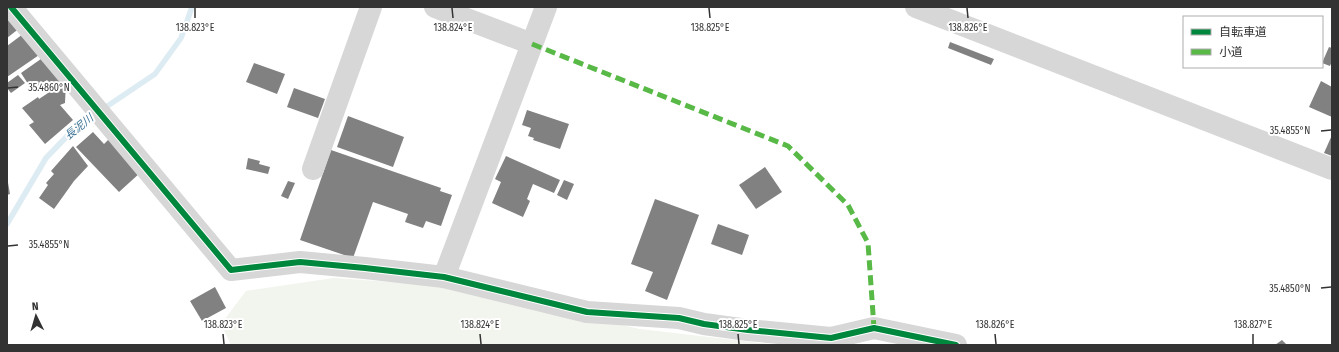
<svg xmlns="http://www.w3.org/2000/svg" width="1339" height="352" font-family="'Fira Sans Condensed','Noto Sans JP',sans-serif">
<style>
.green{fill:#f1f5ed}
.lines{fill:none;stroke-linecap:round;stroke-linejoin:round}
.stream{stroke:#ddebf3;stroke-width:5.5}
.building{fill:#818181}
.minor{stroke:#d7d7d7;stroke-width:22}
.quiet{stroke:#58b947;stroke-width:5;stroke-dasharray:10 5;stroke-linecap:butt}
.cycleway-casing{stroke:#fff;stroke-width:8}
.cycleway{stroke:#00873e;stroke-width:6}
.ticks{fill:none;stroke:#333;stroke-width:1.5}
.labels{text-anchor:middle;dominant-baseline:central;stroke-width:4;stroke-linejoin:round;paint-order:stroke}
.water-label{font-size:11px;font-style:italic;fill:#3f7597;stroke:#fff}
.ticks-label{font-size:10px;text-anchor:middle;fill:#333;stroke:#fff;stroke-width:4;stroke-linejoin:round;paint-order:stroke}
</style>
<rect width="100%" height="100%" fill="#fff"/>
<!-- green -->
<polygon class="green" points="334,278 434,285 640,329 777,345 231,345 221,324 246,291"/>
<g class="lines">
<!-- stream -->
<g class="stream">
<polyline points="103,109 155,74 181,38 192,7"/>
<polyline points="7,224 46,158 74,129 96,114"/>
</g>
</g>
<!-- building -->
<g class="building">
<polygon points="7,9 21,27 7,38"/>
<polygon points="27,31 42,53 7,77 7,46"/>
<polygon points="950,42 994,59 991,65 948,48"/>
<polygon points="1329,47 1332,48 1332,61 1330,66 1322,63"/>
<polygon points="48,54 64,78 52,86 47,80 32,90 21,73"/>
<polygon points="254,63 285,74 277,94 246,82"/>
<polygon points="18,75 25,83 11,93 7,88 7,83"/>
<polygon points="66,81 65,103 60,105 73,120 45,144 29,125 34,122 22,108 38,97 39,99"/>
<polygon points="1321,81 1332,87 1332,117 1309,107"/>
<polygon points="294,88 325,99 318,118 287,107"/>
<polygon points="527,110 569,124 560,149 533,140 534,138 528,136 531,128 522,125"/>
<polygon points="348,116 404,137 393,167 337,147"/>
<polygon points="93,132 104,144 109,139 141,172 119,192 76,147"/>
<polygon points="1332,135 1332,156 1324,153"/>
<polygon points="73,146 88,166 74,181 54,209 39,198 48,185 46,183 54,174 51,171"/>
<polygon points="331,150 441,188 440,191 452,195 441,226 426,221 423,228 405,222 408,214 373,202 353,258 300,240"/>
<polygon points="506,156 560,180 554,193 533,184 527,199 530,201 523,217 492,203 501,182 495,179"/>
<polygon points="248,158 260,161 259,164 270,167 268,174 246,169"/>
<polygon points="765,167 782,192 756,209 739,185"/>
<polygon points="7,177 10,194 7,195"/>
<polygon points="564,180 574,184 567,200 557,195"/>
<polygon points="288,181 295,183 288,199 281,196"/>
<polygon points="655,199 699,215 667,300 645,291 653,272 631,264"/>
<polygon points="718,224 749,235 742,255 711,244"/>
<polygon points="215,287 226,308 202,321 190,301"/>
<polygon points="1282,340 1287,345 1275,345"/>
</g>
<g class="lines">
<!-- minor -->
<g class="minor">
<polyline points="11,7 231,270 300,262 365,268 444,277 587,312 679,318 704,324 748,330 831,338 874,328 956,345"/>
<polyline points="435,7 532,44"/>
<polyline points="916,7 1332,169"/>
<polyline points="313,169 371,7"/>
<polyline points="444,277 546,7"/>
</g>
<!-- quiet -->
<polyline class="quiet" points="532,44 788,146 848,205 868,243 874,328"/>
<defs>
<polyline id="cycleway" points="11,7 231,270 300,262 365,268 444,277 587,312 679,318 704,324 748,330 831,338 874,328 956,345"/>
</defs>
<!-- cycleway casing -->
<use href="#cycleway" class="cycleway-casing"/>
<!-- cycleway -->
<use href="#cycleway" class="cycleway"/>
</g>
<!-- ticks -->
<path class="ticks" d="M195,8V18M452,8L453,18M709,8L710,18M967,8L968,18M8,88L18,87M1321,131L1331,130M8,246L18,245M1321,288L1331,287M223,334L224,344M480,334L481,344M738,334L739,344M995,334L996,344M1253,334V344"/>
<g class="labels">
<!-- water labels -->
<g class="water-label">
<text transform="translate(79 127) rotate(-39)">長泥川</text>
</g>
</g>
<g class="ticks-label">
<text x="195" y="31">138.823°E</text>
<text x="453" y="31">138.824°E</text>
<text x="710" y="31">138.825°E</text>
<text x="968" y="31">138.826°E</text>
<text x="49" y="91">35.4860°N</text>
<text x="1290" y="134">35.4855°N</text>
<text x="49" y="248">35.4855°N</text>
<text x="1290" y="292">35.4850°N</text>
<text x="223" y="328">138.823°E</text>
<text x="480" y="328">138.824°E</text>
<text x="738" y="328">138.825°E</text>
<text x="995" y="328">138.826°E</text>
<text x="1253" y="328">138.827°E</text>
</g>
<!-- border -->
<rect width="1339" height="352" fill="none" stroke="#333333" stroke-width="16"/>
<!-- legend -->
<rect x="1183" y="16" width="140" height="52" fill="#ffffff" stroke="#adadad"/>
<rect x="1191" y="29" width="20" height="6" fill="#00873e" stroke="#adadad"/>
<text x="1219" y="36" font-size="12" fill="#333333">自転車道</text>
<rect x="1191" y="49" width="20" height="6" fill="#58b947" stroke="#adadad"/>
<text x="1219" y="56" font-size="12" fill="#333333">小道</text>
<!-- north arrow -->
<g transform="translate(36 316) rotate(355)" stroke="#ffffff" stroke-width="3" paint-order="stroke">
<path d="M0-3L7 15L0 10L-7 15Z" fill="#333333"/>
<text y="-6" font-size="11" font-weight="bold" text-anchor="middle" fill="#333333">N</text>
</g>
</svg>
